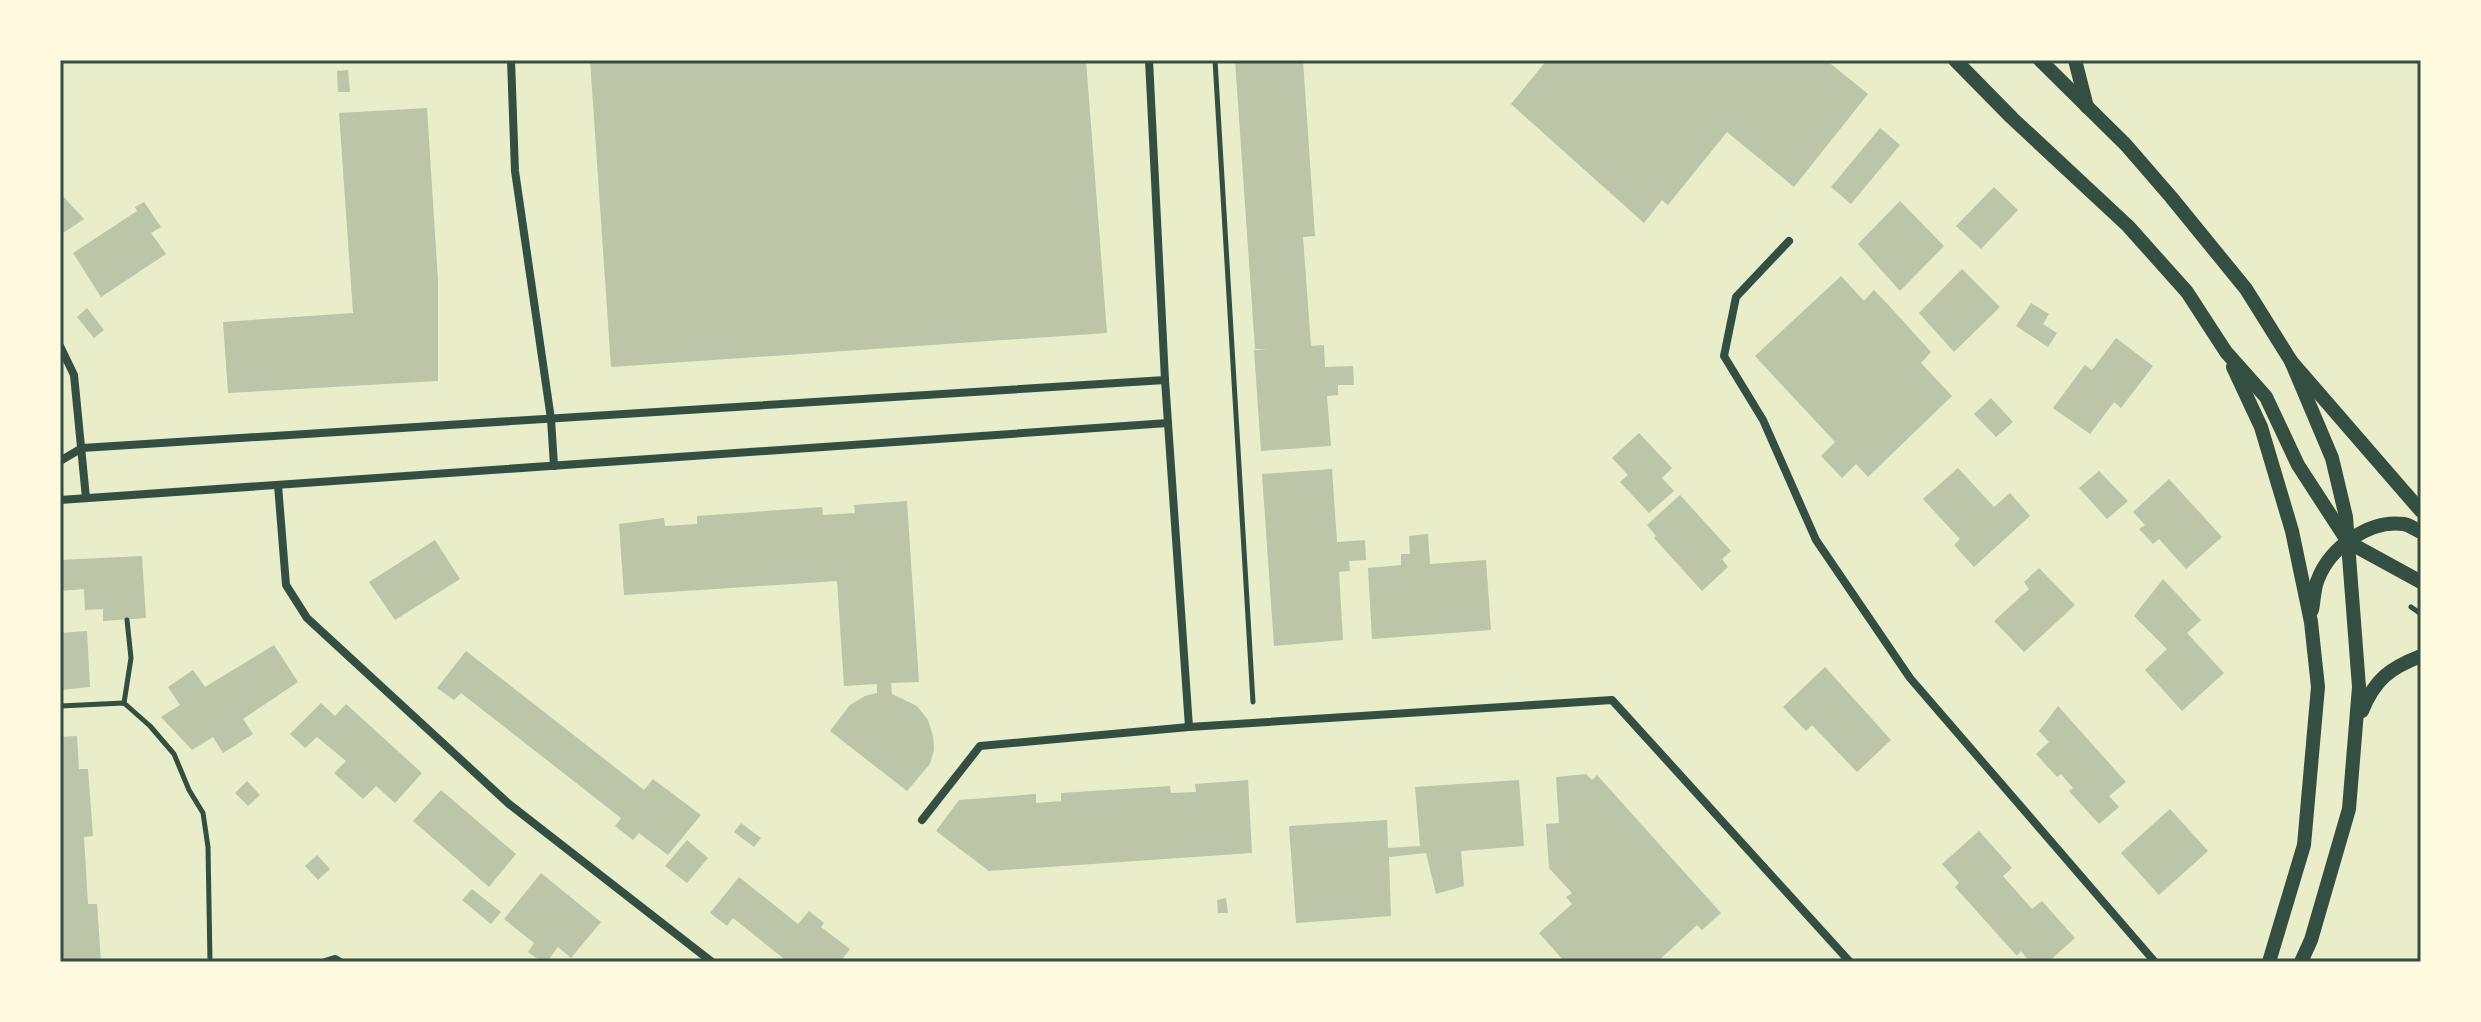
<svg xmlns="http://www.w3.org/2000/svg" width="2481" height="1022" font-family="Inter,sans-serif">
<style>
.building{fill:#bcc5a7}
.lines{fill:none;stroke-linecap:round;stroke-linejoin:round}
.path{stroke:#344e41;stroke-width:5}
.minor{stroke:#344e41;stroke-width:8}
.tertiary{stroke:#344e41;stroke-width:14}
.neatline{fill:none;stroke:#344e41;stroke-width:3}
</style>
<rect width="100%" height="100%" fill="#e9edc9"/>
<!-- building -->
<g class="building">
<polygon points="590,60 1086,60 1107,333 611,367"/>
<polygon points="1235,60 1303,60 1315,236 1303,237 1311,346 1324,345 1325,367 1353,366 1354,385 1338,385 1338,395 1327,396 1331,446 1261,451 1254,350 1268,349 1255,349"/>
<polygon points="1547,60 1826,60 1868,94 1794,187 1727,132 1668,205 1662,200 1644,223 1511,104"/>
<polygon points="348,70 350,92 338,92 337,71"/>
<polygon points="427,108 438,280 438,381 228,393 223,322 353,313 339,113"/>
<polygon points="1880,128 1900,145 1851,204 1831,187"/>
<polygon points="1994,187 2018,210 1981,249 1956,226"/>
<polygon points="60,193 84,219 60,235"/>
<polygon points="1900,201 1944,246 1900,291 1858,244"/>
<polygon points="144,202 161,227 151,233 166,254 101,297 73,253 137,211 135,207"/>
<polygon points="1962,269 2000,307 1954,352 1919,313"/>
<polygon points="1841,276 1864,301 1874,290 1893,310 1931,352 1921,363 1952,396 1868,477 1856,464 1842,478 1821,456 1835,442 1755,356"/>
<polygon points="2031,303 2049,314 2043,324 2057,333 2048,347 2016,326"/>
<polygon points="87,308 104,330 94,338 77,317"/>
<polygon points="2116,338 2153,366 2121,408 2114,402 2090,434 2053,408 2085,365 2092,370"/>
<polygon points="1991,398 2013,422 1996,437 1974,414"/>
<polygon points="1639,433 1672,468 1662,478 1674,491 1649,513 1620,482 1628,475 1612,458"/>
<polygon points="1958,468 1994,507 2010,493 2030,516 1974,567 1954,545 1960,539 1923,499"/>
<polygon points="1332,469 1337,542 1365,540 1366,560 1349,561 1350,571 1339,572 1343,640 1274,646 1262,474"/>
<polygon points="2099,471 2128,501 2107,519 2079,488"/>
<polygon points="2169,479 2222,537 2186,569 2159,539 2153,544 2139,529 2145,525 2133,512"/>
<polygon points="1680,495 1731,551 1722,559 1728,567 1702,591 1654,538 1656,536 1647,525"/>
<polygon points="907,501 919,682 891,683 892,694 917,706 928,720 933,736 934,750 930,764 907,791 830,731 850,705 865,696 877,693 877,684 844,686 837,581 624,595 619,524 664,518 665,526 697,524 697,516 822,507 823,515 855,513 854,505"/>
<polygon points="1428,534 1430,564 1486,560 1491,630 1372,639 1368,568 1401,565 1401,554 1410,554 1409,536"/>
<polygon points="435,540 460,579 395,620 369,582"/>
<polygon points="142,556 146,618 103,621 103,609 85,610 84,589 60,591 60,560"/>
<polygon points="2039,568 2075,605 2024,652 1994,621 2029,589 2024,582"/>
<polygon points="2163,579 2201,620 2187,633 2224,673 2182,711 2145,670 2167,649 2134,616"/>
<polygon points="87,631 90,687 60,690 60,633"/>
<polygon points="274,645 298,682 243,719 253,734 223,753 213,737 192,750 161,717 180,705 168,687 193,670 205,687"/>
<polygon points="466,651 644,790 653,779 701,815 668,855 639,833 633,840 615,826 621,818 461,693 454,700 437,688"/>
<polygon points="1825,667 1891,740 1857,772 1812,725 1806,731 1783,707"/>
<polygon points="321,703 335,716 346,704 422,773 395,803 376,786 363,799 334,773 346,761 317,737 305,748 290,734"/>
<polygon points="2058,706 2126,782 2109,796 2119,807 2099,824 2069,791 2073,788 2061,774 2057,777 2036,754 2049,742 2039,731"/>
<polygon points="77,736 79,769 88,769 93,836 84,837 88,904 97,904 101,962 60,962 60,737"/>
<polygon points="1586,774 1592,780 1597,775 1721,913 1702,930 1697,925 1657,962 1565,962 1539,933 1572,904 1566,897 1572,893 1549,868 1546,824 1559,823 1556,777"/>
<polygon points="1248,780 1252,853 989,871 936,831 959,800 1036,794 1036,803 1061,801 1061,793 1170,786 1171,793 1196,792 1195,784"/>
<polygon points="1519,780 1524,846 1461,851 1464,886 1436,894 1426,853 1389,857 1391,916 1296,923 1289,826 1387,820 1388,848 1420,846 1415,787"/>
<polygon points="247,781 260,795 248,806 235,793"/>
<polygon points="441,790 516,854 489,887 413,821"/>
<polygon points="2170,809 2208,851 2159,895 2121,853"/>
<polygon points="741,823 761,838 754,847 734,832"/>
<polygon points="1979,831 2012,868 2003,876 2032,909 2042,901 2075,938 2048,962 2030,962 2021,951 2017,956 1955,887 1959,883 1942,864"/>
<polygon points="687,840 708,858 687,883 665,866"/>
<polygon points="317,855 330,869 318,880 305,866"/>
<polygon points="541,873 601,922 571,958 558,947 547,962 542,962 528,952 534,943 504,919"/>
<polygon points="739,877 798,924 809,911 824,923 821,927 850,949 843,958 848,962 788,962 733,918 727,926 710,913"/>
<polygon points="472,889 501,912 491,924 462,900"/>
<polygon points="1226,898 1228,913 1218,913 1217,900"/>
</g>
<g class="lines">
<!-- path -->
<g class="path">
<polyline points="1215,60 1253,702"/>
<polyline points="2411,607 2421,614"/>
<polyline points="124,703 131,658 127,620"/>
<polyline points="60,706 124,703 150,726 174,754 189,790 203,813 208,847 210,962"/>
</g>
<!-- minor -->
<g class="minor">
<polyline points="511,60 515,171 551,419 554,466"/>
<polyline points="1149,60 1165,380 1189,727 1612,700 1850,962"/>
<polyline points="1789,241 1736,297 1724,356 1763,420 1816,540 1910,678 2155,962"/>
<polyline points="60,346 74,375 86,498"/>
<polyline points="60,461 82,448 1165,380"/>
<polyline points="278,485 286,585 307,618 509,804 712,962"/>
<polyline points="60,500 1168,423"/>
<polyline points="922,820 980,746 1189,727"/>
<polyline points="325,962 335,959 340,962"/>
</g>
<!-- tertiary -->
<g class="tertiary">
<polyline points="1955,60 2012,118 2128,226 2187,292 2226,352 2266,397 2298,465 2348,542 2421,582"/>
<polyline points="2040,60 2126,145 2171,197 2246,289 2291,361 2421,511"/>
<polyline points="2075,60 2087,107"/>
<polyline points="2291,361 2332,458 2346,517 2359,687 2349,809 2311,940 2301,962"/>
<polyline points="2233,367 2261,427 2292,531 2311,622 2318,687 2304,845 2269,962"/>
<path d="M2312,610C2314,600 2314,588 2318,579C2330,548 2369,519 2404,524C2410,525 2416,530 2421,532"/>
<path d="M2362,711C2375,679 2390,668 2421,656"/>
</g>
</g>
<!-- border -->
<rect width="2481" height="1022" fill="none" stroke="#fefae0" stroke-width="124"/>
<rect x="62" y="62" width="2357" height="898" class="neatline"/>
</svg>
